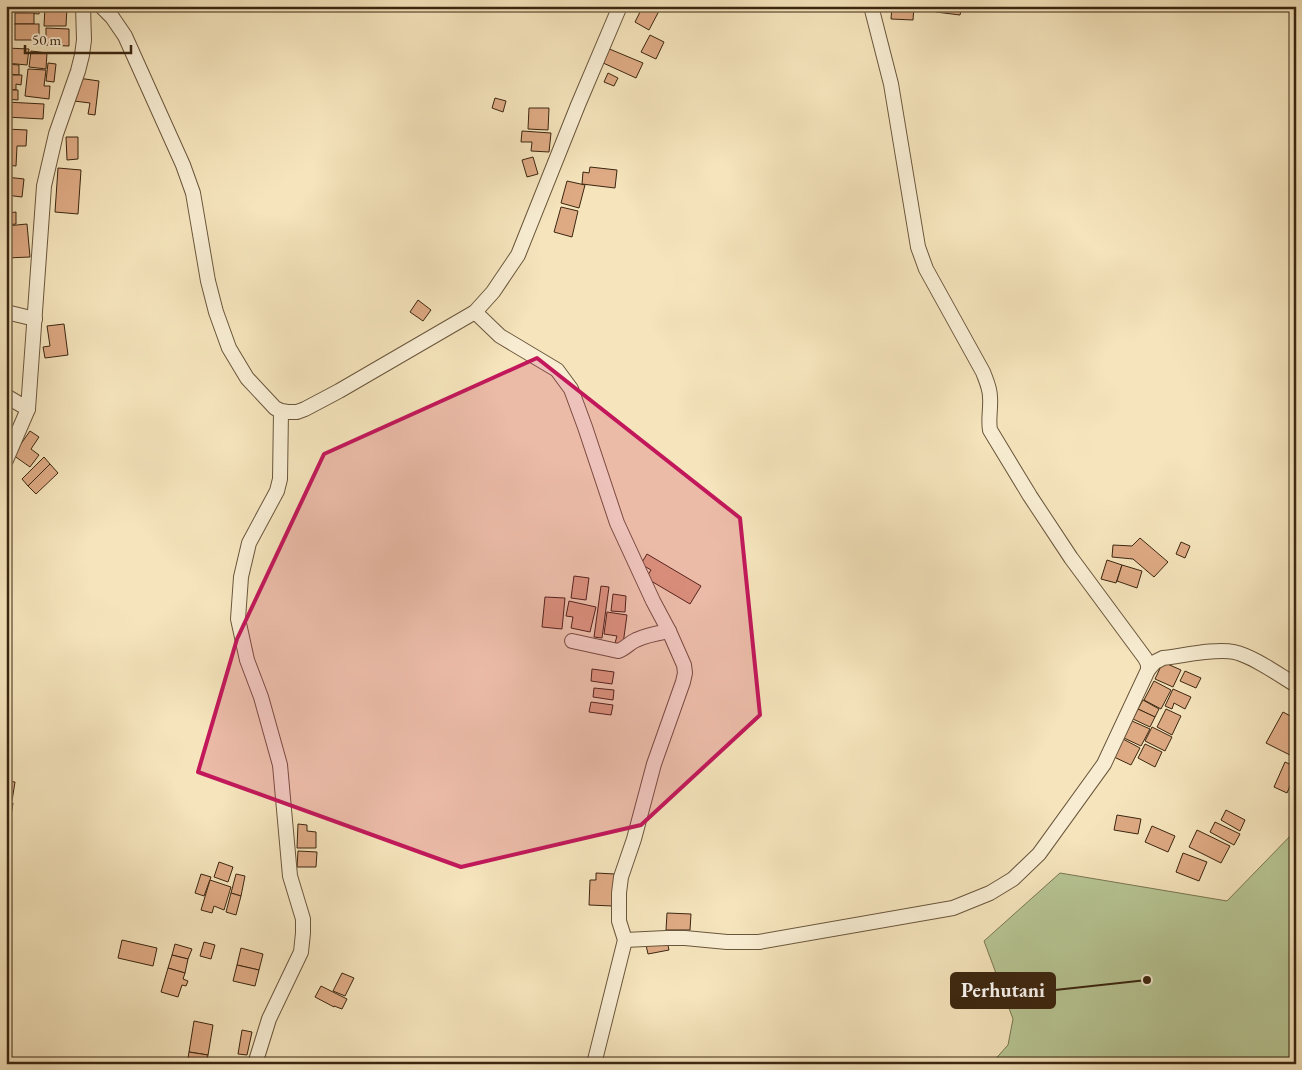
<svg xmlns="http://www.w3.org/2000/svg" width="1302" height="1070" font-family="'EB Garamond',serif">
<style>
.green{fill:#b7c594;stroke:#797652}
.building{fill:#deaa84;stroke:#3b2610}
.lines{fill:none;stroke-linecap:round;stroke-linejoin:round}
.street-casing{stroke:#6a563b;stroke-width:16}
.street{stroke:#f8edd3;stroke-width:14}
.marked{fill:#c2185b;fill-opacity:0.2;stroke:#c2185b;stroke-width:4;stroke-linejoin:round}
.leader{fill:none;stroke:#3b2610;stroke-width:2}
.callout-dot{fill:#3b2610;stroke:#f8edd3;stroke-width:2}
.callout{fill:#3b2610;stroke:#3b2610;stroke-width:2}
.callout-label{font-size:20px;text-anchor:middle;font-weight:bold;fill:#fff}
</style>
<rect width="100%" height="100%" fill="#f5e4bc"/>
<filter id="stains"><feTurbulence type="fractalNoise" baseFrequency=".004" numOctaves="4"/><feColorMatrix values="0 0 0 0 .2 0 0 0 0 .09 0 0 0 0 .02 0 0 0 .5 -.17"/></filter>
<radialGradient id="worn" r=".72"><stop offset=".6" stop-color="#630" stop-opacity="0"/><stop offset="1" stop-color="#630" stop-opacity=".3"/></radialGradient>
<!-- green -->
<polygon class="green" points="1296,830 1296,1064 991,1064 1008,1045 1013,1019 984,941 1060,873 1227,901"/>
<!-- building -->
<g class="building">
<polygon points="12,6 40,6 39,14 12,12"/>
<polygon points="45,6 67,6 66,26 44,26"/>
<polygon points="643,6 650,6 659,11 649,30 635,22"/>
<polygon points="892,6 914,6 913,20 891,19"/>
<polygon points="937,6 962,6 960,15 936,12"/>
<rect x="15" y="13" width="19" height="11"/>
<rect x="15" y="24" width="24" height="16"/>
<polygon points="46,28 69,29 69,46 46,45"/>
<polygon points="650,35 664,42 656,59 641,52"/>
<polygon points="6,48 29,49 27,65 6,63"/>
<polygon points="607,48 643,63 636,78 601,62"/>
<polygon points="31,51 47,53 46,69 29,67"/>
<polygon points="48,63 56,64 54,82 46,81"/>
<polygon points="6,64 19,65 19,75 6,74"/>
<polygon points="28,69 46,70 44,86 50,86 49,99 25,96"/>
<polygon points="608,73 618,78 614,86 604,82"/>
<polygon points="6,75 22,75 21,85 16,84 16,90 6,89"/>
<polygon points="78,78 99,81 95,115 88,114 90,103 74,101"/>
<polygon points="6,90 18,90 18,100 6,99"/>
<polygon points="495,98 506,101 503,112 492,108"/>
<polygon points="6,102 44,104 43,119 6,117"/>
<polygon points="529,108 549,108 548,130 528,129"/>
<polygon points="6,129 27,130 26,146 17,146 16,166 6,165"/>
<polygon points="522,131 551,133 549,152 531,151 532,142 521,142"/>
<polygon points="66,137 78,137 78,159 67,160"/>
<polygon points="533,157 538,174 527,177 522,160"/>
<polygon points="590,167 617,170 615,188 582,184 583,172 589,173"/>
<polygon points="58,168 81,170 78,214 55,212"/>
<polygon points="6,177 24,179 22,197 6,195"/>
<polygon points="567,181 585,185 579,208 561,203"/>
<polygon points="6,207 8,207 9,213 16,212 16,224 6,225"/>
<polygon points="561,207 578,211 572,237 554,232"/>
<polygon points="27,224 30,257 6,258 6,226"/>
<polygon points="418,300 431,310 423,321 410,312"/>
<polygon points="64,324 68,355 45,358 43,347 50,346 47,326"/>
<polygon points="30,431 39,437 31,449 39,455 30,467 13,455"/>
<polygon points="44,457 50,464 28,486 22,479"/>
<polygon points="50,464 58,473 36,494 28,486"/>
<polygon points="1140,538 1168,562 1154,577 1133,559 1112,557 1113,545 1132,546"/>
<polygon points="1181,542 1190,546 1185,558 1176,554"/>
<polygon points="647,554 701,586 690,604 646,578 651,570 641,564"/>
<polygon points="1107,560 1122,565 1116,583 1101,579"/>
<polygon points="1122,565 1142,571 1137,588 1117,581"/>
<polygon points="574,576 589,578 586,600 571,598"/>
<polygon points="601,586 609,587 602,638 594,637"/>
<polygon points="613,594 626,596 625,612 611,611"/>
<polygon points="545,597 565,598 562,629 542,627"/>
<polygon points="569,601 596,607 590,632 571,628 573,617 566,616"/>
<polygon points="607,612 627,615 623,644 615,643 617,636 604,634"/>
<polygon points="1163,662 1181,670 1173,687 1155,679"/>
<polygon points="592,669 614,672 612,684 591,681"/>
<polygon points="1185,671 1201,678 1196,688 1180,681"/>
<polygon points="1154,681 1171,690 1161,709 1144,700"/>
<polygon points="594,688 614,690 613,700 593,697"/>
<polygon points="1173,689 1191,697 1185,709 1174,703 1172,709 1165,706"/>
<polygon points="1143,700 1159,709 1155,717 1138,709"/>
<polygon points="591,702 613,705 611,715 589,712"/>
<polygon points="1138,709 1155,717 1150,727 1133,719"/>
<polygon points="1166,709 1181,716 1172,735 1157,727"/>
<polygon points="1283,712 1296,719 1296,758 1266,743"/>
<polygon points="1132,721 1150,729 1141,746 1124,738"/>
<polygon points="1152,727 1172,737 1165,751 1145,741"/>
<polygon points="1123,739 1140,748 1131,765 1114,757"/>
<polygon points="1145,744 1162,752 1155,767 1138,758"/>
<polygon points="1285,762 1296,767 1296,773 1287,793 1274,787"/>
<polygon points="6,781 15,782 12,801 6,800"/>
<polygon points="6,802 13,803 11,816 6,815"/>
<polygon points="1226,810 1245,820 1240,831 1221,820"/>
<polygon points="1117,815 1141,819 1138,834 1114,830"/>
<polygon points="1215,822 1240,834 1234,845 1210,832"/>
<polygon points="298,824 307,825 307,831 316,832 316,848 297,848"/>
<polygon points="1152,826 1175,836 1168,852 1145,842"/>
<polygon points="1197,830 1230,846 1221,863 1189,847"/>
<polygon points="298,851 317,852 316,867 297,867"/>
<polygon points="1183,853 1207,862 1199,881 1176,872"/>
<polygon points="219,862 233,867 228,882 214,877"/>
<polygon points="596,873 615,874 613,906 589,905 590,880 596,880"/>
<polygon points="201,874 211,877 204,896 195,893"/>
<polygon points="236,874 245,876 241,896 231,893"/>
<polygon points="210,880 231,887 224,910 214,906 212,913 201,910"/>
<polygon points="231,893 241,896 236,915 226,912"/>
<polygon points="667,913 691,914 690,930 666,930"/>
<polygon points="122,940 157,948 153,966 118,958"/>
<polygon points="667,941 669,950 648,954 646,945"/>
<polygon points="204,942 215,945 211,959 200,956"/>
<polygon points="175,944 192,949 188,959 172,955"/>
<polygon points="241,948 263,954 259,970 237,965"/>
<polygon points="172,955 188,959 185,973 168,968"/>
<polygon points="237,965 259,970 255,986 233,981"/>
<polygon points="168,968 185,973 183,979 188,981 186,986 182,985 178,997 161,992"/>
<polygon points="342,973 354,978 345,996 333,991"/>
<polygon points="321,986 347,999 342,1009 334,1006 334,1007 315,997"/>
<polygon points="194,1021 213,1025 208,1055 189,1052"/>
<polygon points="242,1030 252,1032 247,1055 238,1054"/>
<polygon points="189,1052 208,1055 206,1064 187,1064"/>
</g>
<g class="lines">
<defs>
<g id="street">
<polyline points="101,6 112,17 125,36 183,165 193,193 208,281 216,312 229,348 247,378 275,408 281,411 288,412 297,412 305,409 339,391 475,312 493,292 518,255 578,105 620,6"/>
<polyline points="6,312 35,319"/>
<polyline points="475,312 500,336 557,370 571,389 585,427 617,523 653,601 669,631 684,665 685,673 683,682 654,764 634,839 621,877 619,893 619,921 625,940 594,1064"/>
<polyline points="6,396 28,409"/>
<polyline points="6,460 28,409 44,186 56,134 78,71 82,55 84,40 83,6"/>
<path d="M572,641L618,651C625,649 629,643 636,640C646,635 658,633 669,631"/>
<path d="M1148,670L1155,662L1163,658C1182,656 1215,648 1234,652C1253,656 1279,675 1296,685"/>
<path d="M625,940L666,938H685L727,942H759L953,908L990,893L1013,879L1039,854L1104,764L1148,670V664L1145,658L1071,558L1030,496L990,430C988,419 991,408 990,397C990,388 986,380 983,372L926,269L918,247L891,84L871,6"/>
<polyline points="255,1064 269,1019 301,952 303,933 303,919 290,876 280,765 261,697 247,660 238,619 241,577 249,543 277,491 280,479 281,411"/>
</g>
</defs>
<!-- street casing -->
<use href="#street" class="street-casing"/>
<!-- street -->
<use href="#street" class="street"/>
</g>
<!-- marked area -->
<path class="marked" d="M537,358L740,518L760,715L641,825L461,867L198,772L237,639L324,454Z"/>
<!-- callouts -->
<path class="leader" d="M1147 980L1055 990"/>
<circle class="callout-dot" cx="1147" cy="980" r="5"/>
<rect class="callout" x="951" y="973" width="104" height="35" rx="5"/>
<g class="callout-label">
<text x="1003" y="997">Perhutani</text>
</g>
<!-- margin -->
<rect width="1302" height="1070" fill="none" stroke="#f5e4bc" stroke-width="25"/>
<rect x="8" y="8" width="1287" height="1055" fill="none" stroke="#3b2610" stroke-width="2.5"/>
<rect x="12" y="12" width="1277" height="1045" fill="none" stroke="#3b2610"/>
<!-- scale -->
<path d="M25 45v8h106v-8" fill="none" stroke="#3b2610" stroke-width="2.5"/>
<text x="32" y="45" font-size="15" fill="#3b2610" stroke="#f8edd3" stroke-width="4" paint-order="stroke">50 m</text>
<rect width="100%" height="100%" filter="url(#stains)"/>
<rect width="100%" height="100%" fill="url(#worn)"/>
</svg>
